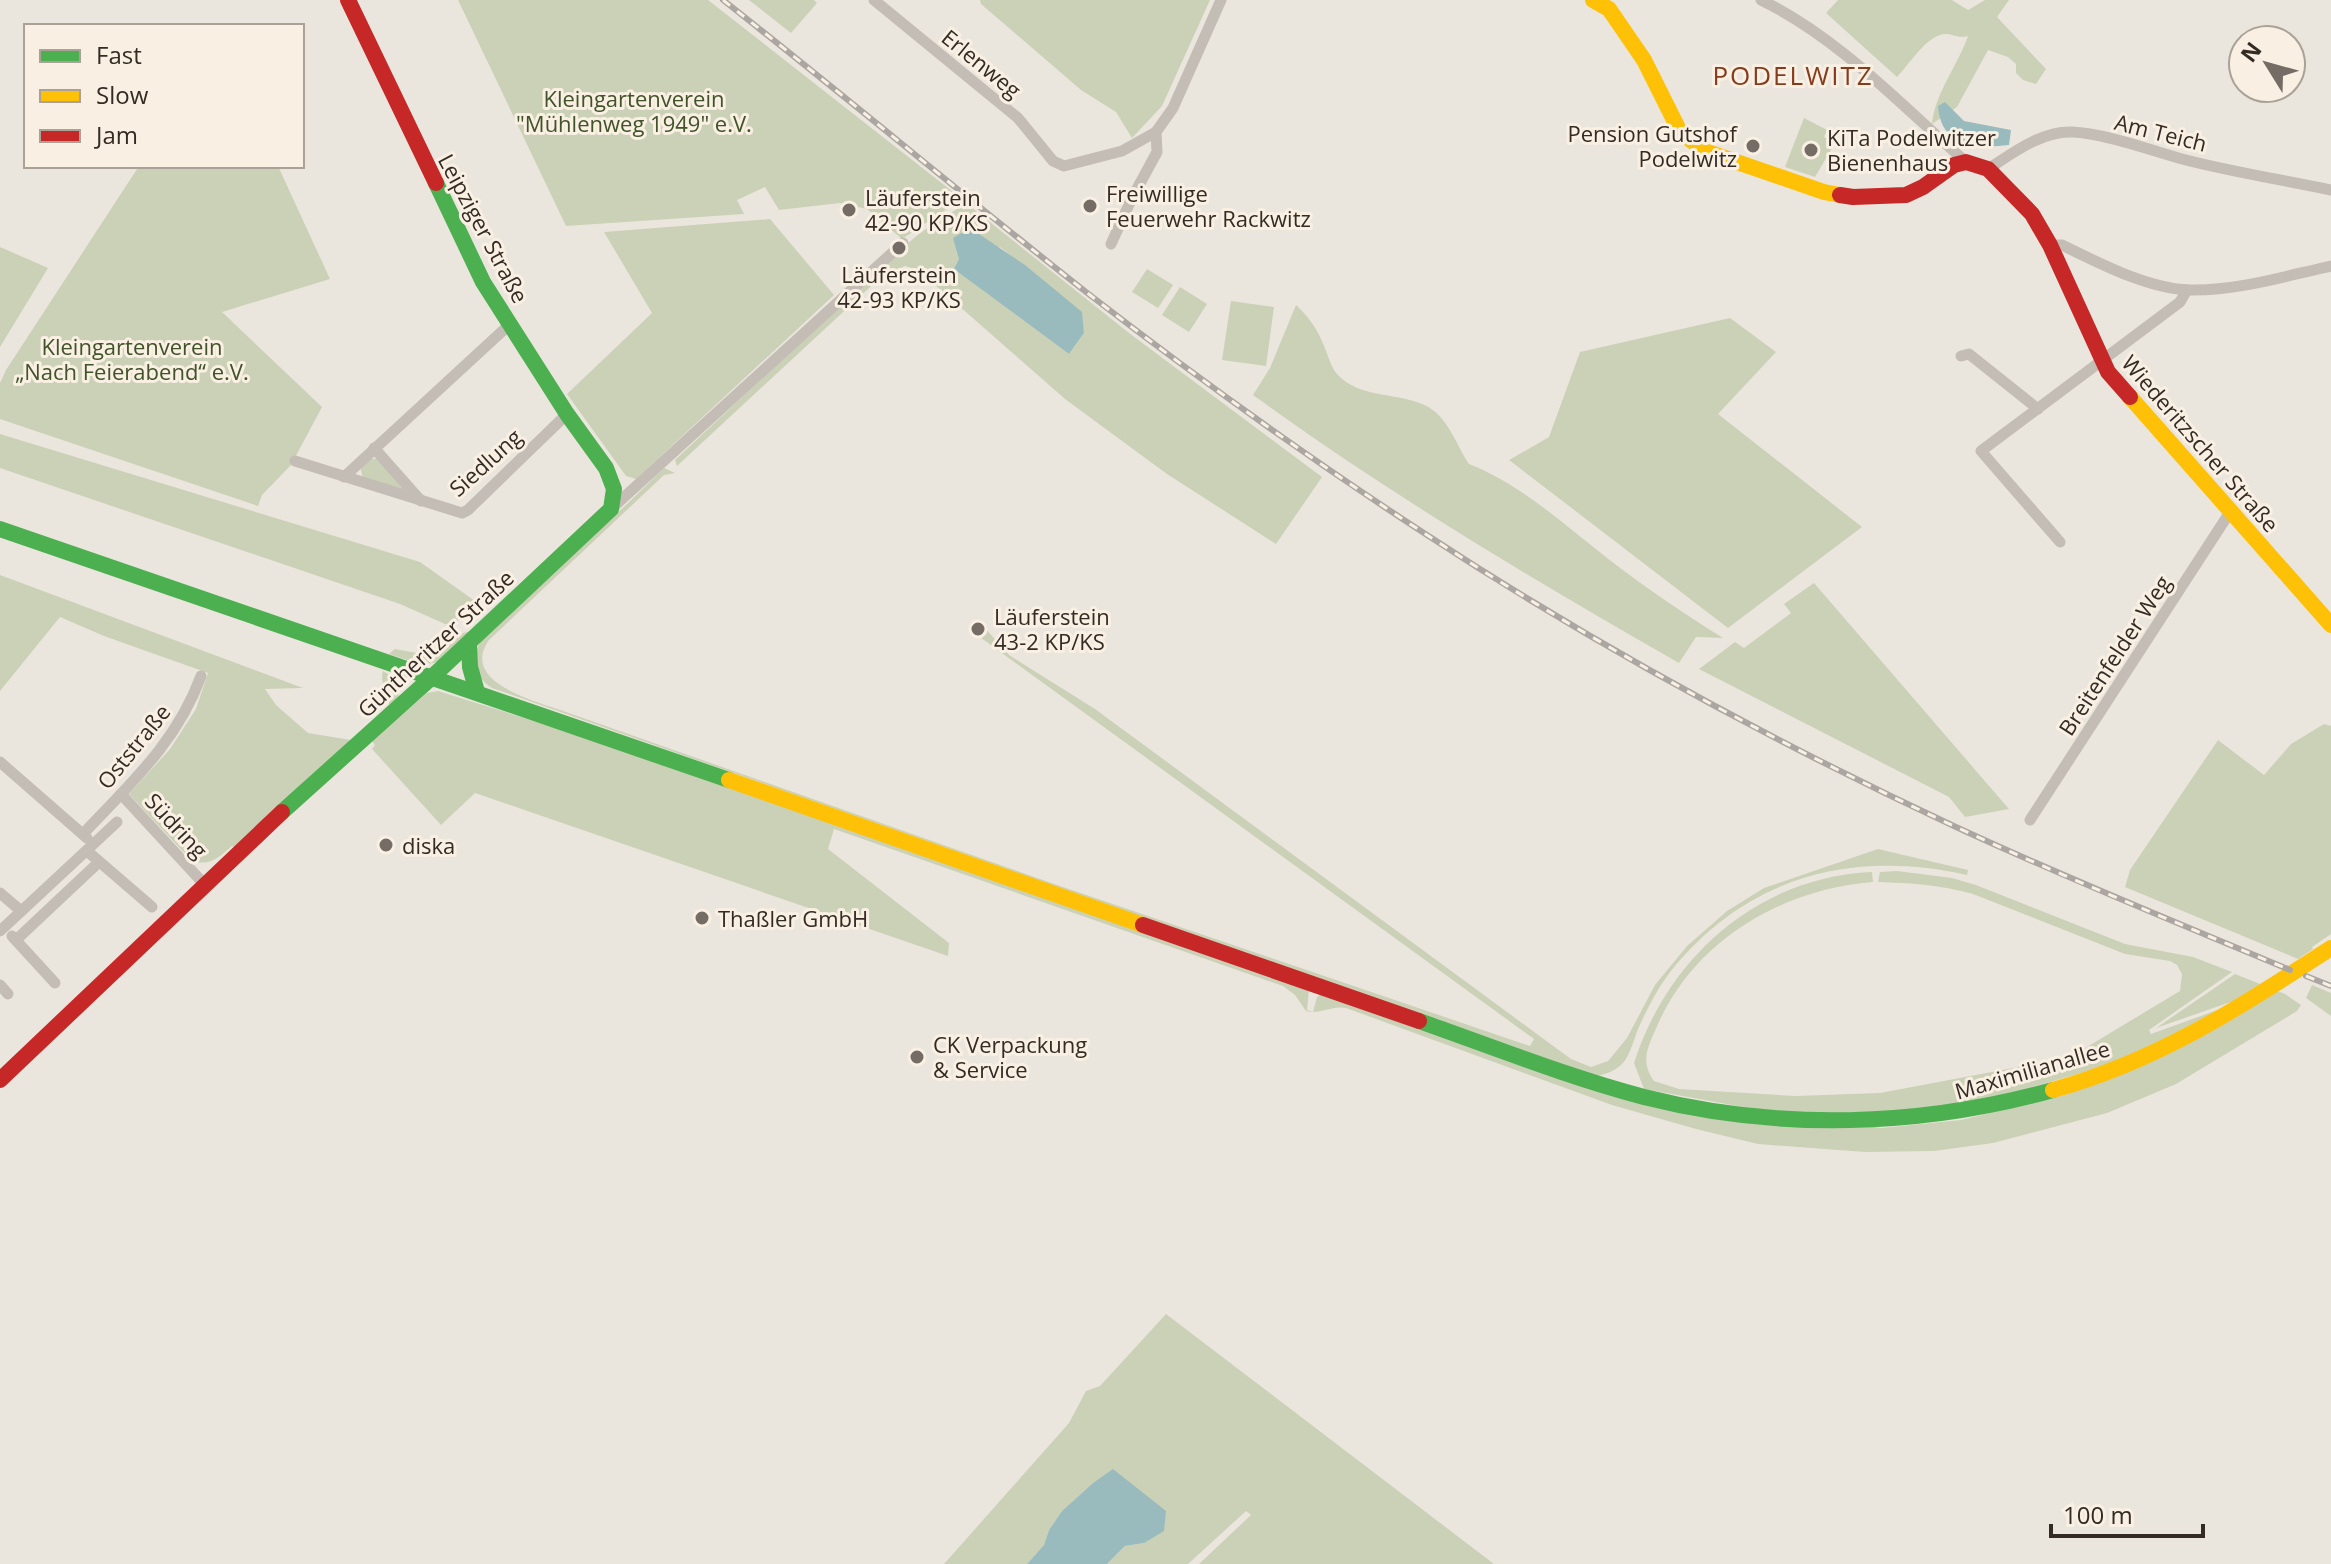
<svg xmlns="http://www.w3.org/2000/svg" width="2331" height="1564" font-family="'Open Sans',sans-serif">
<style>
.green{fill:#cbd1b6;fill-rule:evenodd}
.water{fill:#99bbbd}
.lines{fill:none;stroke-linecap:round;stroke-linejoin:round}
.street{stroke:#c4bdb6;stroke-width:11}
.fast{stroke:#4caf50;stroke-width:16}
.slow{stroke:#ffc107;stroke-width:16}
.jam{stroke:#c62828;stroke-width:16}
.rail-casing{stroke:#aba6a1;stroke-width:6}
.rail{stroke:#f9f0e3;stroke-width:3;stroke-dasharray:9;stroke-linecap:butt}
.poi-dot{fill:#746c65;stroke:#f9f0e3;stroke-width:3}
.labels{text-anchor:middle;dominant-baseline:central;stroke-width:6;stroke-linejoin:round;paint-order:stroke}
.street-label{font-size:22px;fill:#342b25;stroke:#f9f0e3}
.park-label{font-size:22px;fill:#405329;stroke:#f9f0e3}
.poi-label{font-size:22px;fill:#342b25;stroke:#f9f0e3;text-anchor:start}
.quarter-label{font-size:26px;letter-spacing:2px;fill:#843c1d;stroke:#f9f0e3}
</style>
<rect width="100%" height="100%" fill="#ebe6dd"/>
<!-- green -->
<g class="green">
<polygon points="458,0 708,0 962,199 902,239 867,209 840,203 779,210 765,187 737,200 744,214 566,226"/>
<polygon points="749,0 814,0 817,3 791,33"/>
<polygon points="980,0 1210,0 1162,106 1132,138 1116,112 1081,90 981,4"/>
<path d="M1838,0H1952L1968,10L1985,0H2009L1997,17L2046,69L2036,84L2023,80L2016,73V64L2008,57L1988,50L1957,107L1932,124C1935,93 1958,65 1968,36C1958,39 1953,33 1944,34C1926,36 1909,65 1897,77L1826,13Z"/>
<polygon points="1804,118 1827,130 1824,137 1835,143 1815,177 1785,167"/>
<polygon points="139,166 278,166 330,279 222,312 322,407 291,465 262,495 258,506 0,419 0,383 6,370"/>
<path d="M966,203L1129,333L1322,477L1276,544L1167,474L1065,399L918,270L905,266L883,275L677,466L675,460L886,262L920,233ZM1000,247L1081,312L1084,333L1069,354L955,269L959,259Z"/>
<polygon points="770,219 834,295 636,479 626,476 567,394 652,313 604,232"/>
<polygon points="0,247 48,268 0,347"/>
<polygon points="1147,269 1173,285 1158,308 1132,292"/>
<polygon points="1180,287 1207,304 1189,332 1162,315"/>
<polygon points="1231,301 1274,307 1266,366 1222,360"/>
<path d="M1296,305C1309,317 1318,330 1324,346C1328,355 1331,367 1337,374C1360,400 1402,391 1430,408C1449,420 1457,446 1469,464C1521,484 1567,527 1611,561C1647,589 1685,614 1723,638L1696,637L1679,663C1534,580 1389,494 1253,395L1270,368Z"/>
<polygon points="1730,318 1776,352 1718,414 1862,527 1728,628 1509,460 1549,437 1580,352"/>
<polygon points="0,434 420,562 475,601 452,627 400,604 0,468"/>
<polygon points="367,458 377,459 407,491 363,479 360,466"/>
<path d="M664,468L675,473L664,475L489,640C459,683 536,701 566,712L1057,885L1530,1046L1534,1039L977,635L984,627L1009,655L1095,709L1571,1059L1591,1067L1608,1061L1627,1038L1655,985L1687,946L1727,911L1764,888L1878,849L1968,870L1967,875C1854,850 1751,875 1675,966C1659,985 1648,1007 1638,1029C1634,1039 1630,1055 1623,1063C1617,1070 1605,1075 1596,1076L492,688C480,680 474,671 476,656C479,624 518,617 531,591L626,505Z"/>
<path d="M0,575L303,688L265,689L276,705L308,733L351,740L389,705C389,692 379,684 383,671L397,680L399,698L234,847L232,846C218,858 211,866 192,861L129,794L170,749L196,709L208,673L104,636L60,617L0,691Z"/>
<polygon points="1814,583 2009,809 1965,817 1949,797 1699,669 1735,642 1744,648 1791,613 1784,604"/>
<path d="M471,631C437,668 437,670 389,654L395,649L433,656L463,633Z"/>
<path d="M438,691L559,729L1309,989L1307,1010L1313,1012L1317,997L1322,994L1620,1096L1882,1128L1961,1120L2066,1095L2242,998L2156,1028L2235,974L2285,994L2301,1005L2297,1011L2176,1084L2107,1113L1993,1143L1934,1151L1865,1152L1758,1144L1696,1129L1612,1105L1346,1008C1332,1005 1319,1015 1306,1011L1295,995L1283,986L834,829L828,849L949,943L948,956L475,793L441,825L372,749L375,745L372,741L427,693Z"/>
<polygon points="2324,724 2331,726 2331,934 2312,947 2313,949 2298,959 2125,887 2130,870 2218,740 2264,775 2291,744"/>
<path d="M1897,871L1952,878L1976,885L2125,944L2193,957L2232,972L2149,1030L2151,1034L2234,1004L2135,1057L1958,1109L1792,1116L1644,1089L1634,1063C1668,957 1758,877 1872,872L1873,882C1783,889 1696,939 1658,1024C1649,1045 1639,1060 1654,1081L1679,1089L1795,1096L1880,1093L2013,1068L2077,1053L2180,991L2182,974L2177,965L2170,961L2125,954L1973,894C1941,885 1911,883 1878,882L1880,872Z"/>
<polygon points="2312,985 2331,993 2331,1016 2306,998"/>
<polygon points="1166,1314 1494,1564 1199,1564 1251,1515 1246,1511 1188,1564 1107,1564 1125,1546 1144,1543 1113,1470 1093,1483 1062,1511 1049,1530 1044,1545 1027,1564 944,1564 1069,1423 1086,1391 1100,1386"/>
</g>
<!-- water -->
<g class="water">
<path d="M1945,102L1964,121L2011,130L2009,145C1975,149 1941,147 1938,106Z"/>
<polygon points="970,228 1025,265 1082,312 1084,333 1069,354 954,269 959,259 953,238"/>
<polygon points="1113,1469 1166,1511 1164,1531 1144,1543 1125,1546 1107,1564 1027,1564 1044,1545 1049,1530 1062,1511 1093,1483"/>
</g>
<g class="lines">
<!-- street -->
<g class="street">
<polyline points="874,0 1018,118 1053,161 1064,166 1122,151 1156,132 1173,108 1221,0"/>
<path d="M1761,0C1839,38 1901,105 1966,162"/>
<path d="M1988,169C2013,153 2041,131 2072,132C2104,133 2153,151 2186,160C2233,172 2283,180 2331,190"/>
<polyline points="1111,244 1132,198 1157,152 1156,132"/>
<path d="M2050,245H2062C2099,263 2148,289 2190,290C2237,291 2285,276 2331,266"/>
<polyline points="1961,356 1969,354 2038,409"/>
<polyline points="374,448 421,501"/>
<polyline points="295,461 462,513 468,510 567,414"/>
<polyline points="344,477 510,324"/>
<polyline points="611,509 903,243"/>
<polyline points="2060,542 1981,451 2180,302 2187,290"/>
<polyline points="0,762 87,838"/>
<polyline points="121,794 204,884"/>
<polyline points="2030,820 2230,512"/>
<path d="M83,834C130,784 177,742 201,676"/>
<polyline points="87,851 152,907"/>
<polyline points="0,893 21,911"/>
<polyline points="0,931 117,822"/>
<polyline points="12,936 55,983"/>
<polyline points="16,940 99,862"/>
<polyline points="0,985 8,994"/>
</g>
<!-- fast -->
<g class="fast">
<polyline points="0,529 729,780"/>
<polyline points="469,643 470,667 477,692"/>
<polyline points="282,812 431,678 611,509 614,489 606,468 567,414 483,282 436,183"/>
<path d="M1419,1021C1493,1047 1568,1077 1644,1097C1779,1131 1920,1127 2053,1090"/>
</g>
<!-- slow -->
<g class="slow">
<polyline points="1593,0 1609,9 1644,60 1680,132 1705,151 1824,192 1840,195"/>
<polyline points="2130,397 2331,625"/>
<polyline points="729,780 1143,925"/>
<path d="M2053,1090C2160,1060 2240,1007 2331,948"/>
</g>
<!-- jam -->
<g class="jam">
<polyline points="348,0 436,183"/>
<polyline points="1840,195 1853,197 1906,195 1923,187 1954,165 1966,162 1988,169 2032,214 2050,245 2108,372 2130,397"/>
<polyline points="1143,925 1419,1021"/>
<polyline points="0,1080 282,812"/>
</g>
<defs>
<g id="rail">
<path d="M723,0C845,96 964,196 1086,292C1196,377 1310,459 1427,535C1595,645 1774,742 1956,827C2066,878 2178,923 2290,970"/>
<polyline points="2306,976 2331,986"/>
</g>
</defs>
<!-- rail casing -->
<use href="#rail" class="rail-casing"/>
<!-- rail -->
<use href="#rail" class="rail"/>
</g>
<!-- markers -->
<g class="poi-dot">
<circle cx="1753" cy="146" r="8"/>
<circle cx="1811" cy="150" r="8"/>
<circle cx="1090" cy="206" r="8"/>
<circle cx="849" cy="210" r="8"/>
<circle cx="899" cy="248" r="8"/>
<circle cx="978" cy="629" r="8"/>
<circle cx="386" cy="845" r="8"/>
<circle cx="702" cy="918" r="8"/>
<circle cx="917" cy="1057" r="8"/>
</g>
<g class="labels">
<!-- street labels -->
<g class="street-label">
<text transform="translate(982 63) rotate(39)">Erlenweg</text>
<text transform="translate(2161 132) rotate(14)">Am Teich</text>
<text transform="translate(484 228) rotate(62)">Leipziger Straße</text>
<text transform="translate(2201 443) rotate(49)">Wiederitzscher Straße</text>
<text transform="translate(485 462) rotate(-42)">Siedlung</text>
<text transform="translate(435 643) rotate(-43)">Güntheritzer Straße</text>
<text transform="translate(2114 655) rotate(-57)">Breitenfelder Weg</text>
<text transform="translate(133 746) rotate(-51)">Oststraße</text>
<text transform="translate(177 825) rotate(47)">Südring</text>
<text transform="translate(2032 1069) rotate(-16)">Maximilianallee</text>
</g>
<!-- park labels -->
<g class="park-label">
<text x="634" y="98">Kleingartenverein<tspan x="634" dy="25">"Mühlenweg 1949" e.V.</tspan></text>
<text x="132" y="346">Kleingartenverein<tspan x="132" dy="25">„Nach Feierabend“ e.V.</tspan></text>
</g>
<!-- poi labels -->
<g class="poi-label">
<text x="1737" y="133" text-anchor="end">Pension Gutshof<tspan x="1737" dy="25">Podelwitz</tspan></text>
<text x="1827" y="137">KiTa Podelwitzer<tspan x="1827" dy="25">Bienenhaus</tspan></text>
<text x="1106" y="193">Freiwillige<tspan x="1106" dy="25">Feuerwehr Rackwitz</tspan></text>
<text x="865" y="197">Läuferstein<tspan x="865" dy="25">42-90 KP/KS</tspan></text>
<text x="899" y="274" text-anchor="middle">Läuferstein<tspan x="899" dy="25">42-93 KP/KS</tspan></text>
<text x="994" y="616">Läuferstein<tspan x="994" dy="25">43-2 KP/KS</tspan></text>
<text x="402" y="845">diska</text>
<text x="718" y="918">Thaßler GmbH</text>
<text x="933" y="1044">CK Verpackung<tspan x="933" dy="25">&amp; Service</tspan></text>
</g>
<!-- quarter labels -->
<g class="quarter-label">
<text x="1793" y="75">PODELWITZ</text>
</g>
</g>
<!-- legend -->
<rect x="24" y="24" width="280" height="144" fill="#f9f0e3" stroke="#aaa197" stroke-width="2"/>
<rect x="40" y="50" width="40" height="12" fill="#4caf50" stroke="#aaa197" stroke-width="2"/>
<text x="96" y="64" font-size="24" fill="#342b25">Fast</text>
<rect x="40" y="90" width="40" height="12" fill="#ffc107" stroke="#aaa197" stroke-width="2"/>
<text x="96" y="104" font-size="24" fill="#342b25">Slow</text>
<rect x="40" y="130" width="40" height="12" fill="#c62828" stroke="#aaa197" stroke-width="2"/>
<text x="96" y="144" font-size="24" fill="#342b25">Jam</text>
<!-- north arrow -->
<g transform="translate(2267 64) rotate(307)"><circle r="38" fill="#f9f0e3" stroke="#aaa197" stroke-width="2"/>
<path d="M0-6L14 30L0 20L-14 30Z" fill="#746c65"/>
<text y="-12" font-size="22" font-weight="bold" text-anchor="middle" fill="#342b25">N</text>
</g>
<!-- scale -->
<path d="M2051 1524v12h152v-12" fill="none" stroke="#342b25" stroke-width="4"/>
<text x="2063" y="1524" font-size="24" fill="#342b25" stroke="#f9f0e3" stroke-width="6" paint-order="stroke">100 m</text>
</svg>
